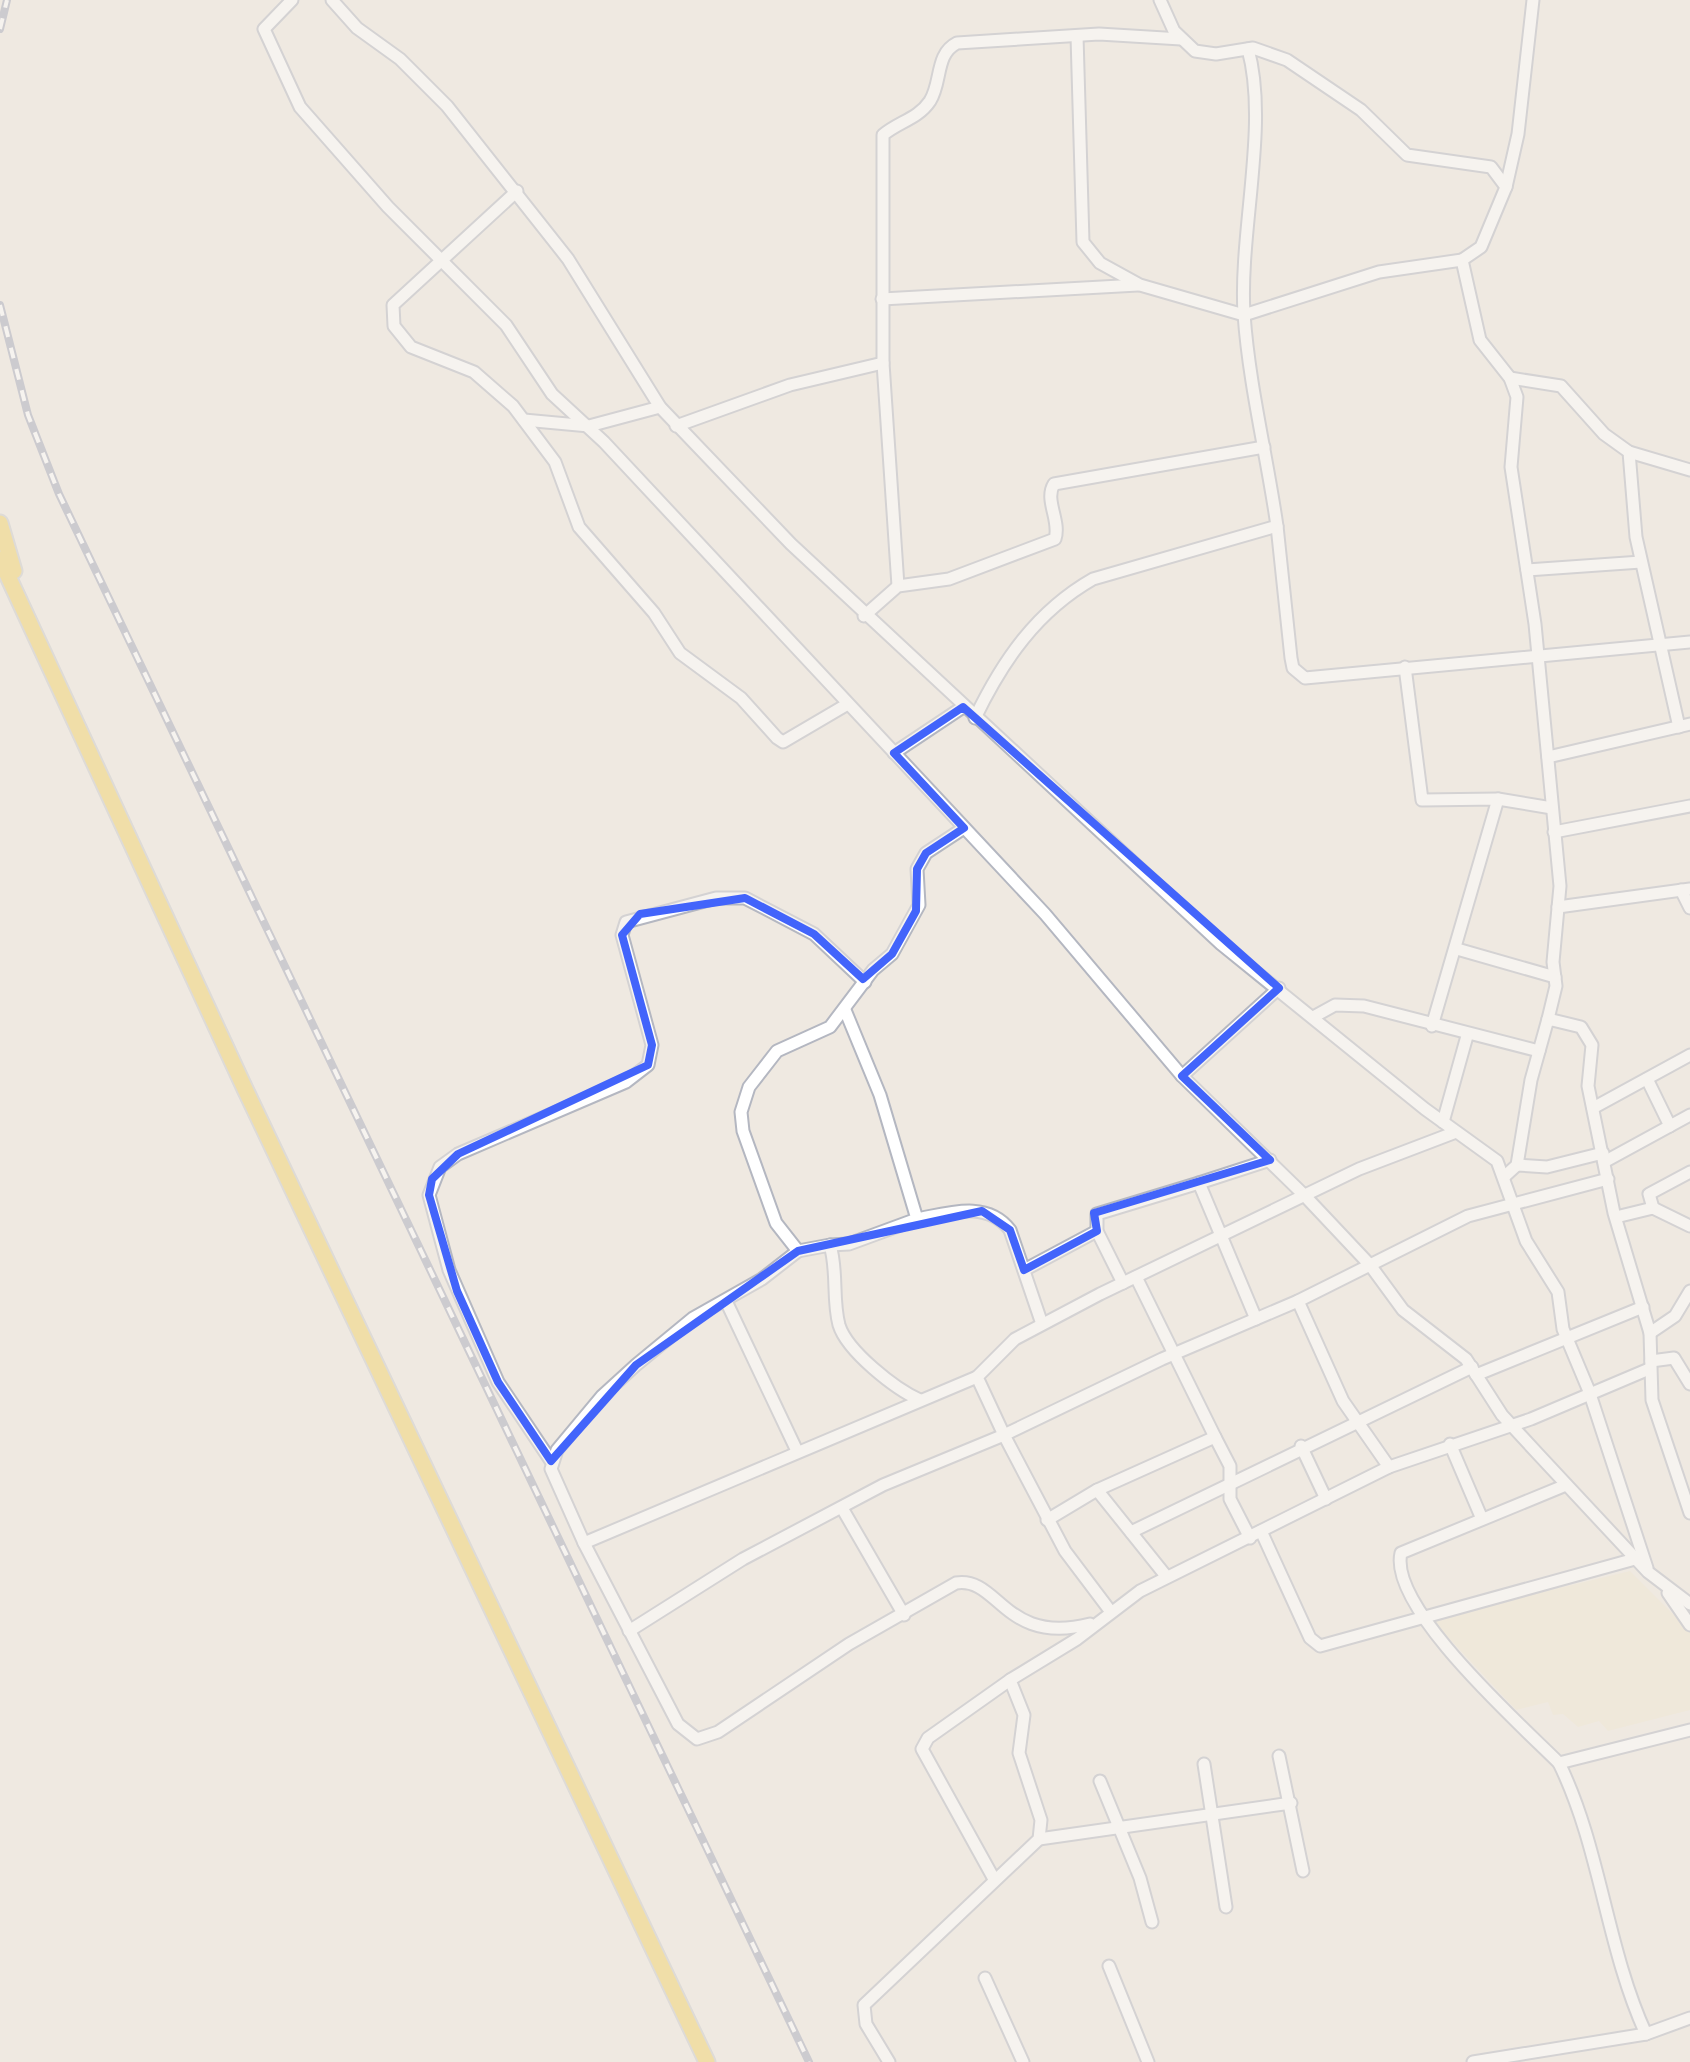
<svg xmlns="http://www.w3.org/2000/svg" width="1690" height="2062" font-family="Figtree,sans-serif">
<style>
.education{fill:#f0e6d1}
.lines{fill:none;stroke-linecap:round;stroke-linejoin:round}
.minor-casing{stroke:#b4b7c1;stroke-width:15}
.major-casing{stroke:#c9c9c9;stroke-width:19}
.minor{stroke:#fff;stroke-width:11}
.major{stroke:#f2d163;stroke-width:15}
.rail-casing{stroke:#a3a6b8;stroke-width:8}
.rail{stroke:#fff;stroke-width:4;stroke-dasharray:11;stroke-linecap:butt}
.marked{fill:none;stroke:#4264fb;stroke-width:8;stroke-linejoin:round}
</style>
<rect width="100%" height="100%" fill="#efe9e1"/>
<!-- education -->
<polygon class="education" points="1630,1571 1690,1631 1690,1710 1608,1731 1599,1721 1578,1727 1563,1714 1553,1715 1548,1702 1516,1710 1431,1619"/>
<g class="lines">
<defs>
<g id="minor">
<polyline points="292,0 264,29 300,107 388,207 506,325 552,394 604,442 1045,914 1182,1076 1305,1196 1370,1265 1403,1310 1466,1359 1502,1415 1538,1454 1648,1572 1690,1604"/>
<polyline points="332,0 357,28 400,59 447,106 568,259 660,407 791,544 1221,944 1425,1109 1497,1161 1526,1241 1558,1292 1563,1329 1589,1391 1647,1568"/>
<polyline points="1160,0 1174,31 1195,51 1216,54 1253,48 1287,60 1361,110 1407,155 1491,167 1506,187 1481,247 1462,260 1480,340 1510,378 1517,397 1511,467 1535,624 1560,886 1553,962 1556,986 1548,1019"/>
<polyline points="1077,36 1083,242 1100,263 1140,285 1244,315 1379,272 1462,260"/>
<polyline points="1506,187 1518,134 1533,0"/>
<polyline points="517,191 393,305 394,326 411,347 474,372 513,406 555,462 579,527 654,613 680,653 741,698 777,738 783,742 846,705"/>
<polyline points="882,299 1138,285"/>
<polyline points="1510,378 1561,386 1604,434 1629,452 1636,537 1679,727"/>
<polyline points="524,420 589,426 660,407"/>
<polyline points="676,426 790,385 883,363"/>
<polyline points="1629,452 1690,470"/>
<polyline points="1277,526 1291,658 1293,668 1305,678 1690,642"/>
<polyline points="1527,570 1641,562"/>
<path d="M898,586L883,363V135C898,122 918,119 930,101C942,82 935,54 957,43L1099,34L1181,39"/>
<path d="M864,616L898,586L949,579L1055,539C1061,521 1044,500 1054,484L1264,447"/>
<polyline points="1405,667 1422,800 1498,799 1552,808"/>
<path d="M975,718C1003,660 1037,611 1093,579L1277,526C1267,456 1249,385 1244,314C1239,231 1269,125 1248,49"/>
<polyline points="894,753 963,707"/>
<polyline points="1548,757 1690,724"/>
<polyline points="1554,832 1690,806"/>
<polyline points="1681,890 1690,908"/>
<polyline points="1558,907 1690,889"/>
<polyline points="1457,949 1555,977"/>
<polyline points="1315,1016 1335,1005 1364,1006 1539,1051"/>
<polyline points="1432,1026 1498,799"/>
<polyline points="1182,1076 1279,988"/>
<polyline points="1647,1079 1670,1126"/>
<polyline points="1593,1108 1690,1055"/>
<polyline points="1443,1122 1467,1036"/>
<polyline points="1604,1162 1690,1115"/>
<polyline points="1517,1165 1547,1167 1603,1153"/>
<polyline points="1505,1176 1517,1165 1531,1080 1548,1019 1581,1027 1592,1045 1588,1086 1614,1213 1650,1333 1652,1400 1690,1513"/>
<polyline points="1653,1208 1649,1194 1690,1172"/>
<polyline points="1616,1217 1653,1208 1690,1226"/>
<path d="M917,1219C949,1213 987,1200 1010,1230L1042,1324"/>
<polyline points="830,1245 849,1244 917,1219 880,1095 845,1010"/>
<polyline points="1024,1270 1097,1231"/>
<polyline points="1136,1277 1215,1437"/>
<polyline points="1123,1283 1097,1231 1097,1214 1199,1183"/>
<polyline points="726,1301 797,1451"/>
<polyline points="1298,1301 1162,1359 1004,1435 977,1377 1015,1339 1100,1294 1359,1169 1456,1132"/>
<polyline points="1256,1319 1199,1183 1270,1160"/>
<polyline points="1650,1333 1675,1316 1690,1291"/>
<polyline points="1651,1361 1674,1358 1690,1384"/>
<polyline points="1476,1375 1643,1307"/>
<path d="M977,1377L584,1543L678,1724L697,1739L718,1732L849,1644L956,1583C999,1576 1004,1646 1090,1624"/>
<path d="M920,1400C895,1389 847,1351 839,1325C832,1299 838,1271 830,1245L798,1251L776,1223L743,1131L741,1112L749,1087L777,1051L830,1027L873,970L892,954L919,905L917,869L926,853L964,828"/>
<polyline points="1450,1444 1482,1519"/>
<polyline points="1301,1446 1326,1499"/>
<polyline points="551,1461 498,1382 449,1270 429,1195 440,1167 458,1154 626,1082 648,1065 652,1045 622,935 626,922 716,898 745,898 814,934 865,982"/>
<polyline points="1389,1467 1343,1401 1298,1301 1468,1216 1608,1179"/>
<path d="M1566,1485L1401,1553C1388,1607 1521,1725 1559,1763L1690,1730"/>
<polyline points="1097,1490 1166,1576"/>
<polyline points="842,1508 904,1615"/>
<polyline points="1047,1520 1097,1490 1215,1437 1230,1466 1230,1499 1250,1538"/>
<polyline points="1261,1531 1310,1638 1320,1646 1635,1559"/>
<polyline points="1131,1532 1472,1367"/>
<polyline points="584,1543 551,1469 557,1450 602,1396 636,1365 693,1318 762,1279 798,1251"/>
<polyline points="1668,1593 1690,1625"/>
<polyline points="629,1631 743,1559 883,1485 1004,1435 1065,1551 1111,1612"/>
<polyline points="1279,1756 1303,1871"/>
<path d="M1559,1763C1601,1849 1606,1947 1646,2034"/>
<polyline points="1204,1764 1226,1907"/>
<polyline points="1100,1781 1140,1878 1152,1922"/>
<polyline points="1039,1839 1291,1803"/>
<polyline points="994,1879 922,1749 928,1738 1010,1680"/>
<polyline points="1109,1966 1148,2062"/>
<polyline points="985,1978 1023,2062"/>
<polyline points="889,2062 866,2024 864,2005 1039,1839 1041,1820 1019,1753 1024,1715 1010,1680 1077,1639 1140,1591 1389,1467 1531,1419 1649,1369"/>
<polyline points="1473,2062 1646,2034 1690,2018"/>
</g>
<g id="major">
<polyline points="0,523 14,571"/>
<polyline points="0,559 245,1089 707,2062"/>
</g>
</defs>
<!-- minor casing -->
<use href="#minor" class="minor-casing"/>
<!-- major casing -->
<use href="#major" class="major-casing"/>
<!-- minor -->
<use href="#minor" class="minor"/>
<!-- major -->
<use href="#major" class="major"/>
<defs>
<g id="rail">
<polyline points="0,29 7,0"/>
<polyline points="0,305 28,415 59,494 809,2062"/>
</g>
</defs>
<!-- rail casing -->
<use href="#rail" class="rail-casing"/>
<!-- rail -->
<use href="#rail" class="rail"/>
</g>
<!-- marked area -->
<path d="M0 0H1690V2062H0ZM963,707L1279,988L1182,1076L1270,1160L1094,1213L1097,1231L1024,1270L1010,1230L982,1211L798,1251L636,1365L551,1461L498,1382L457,1291L429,1195L432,1179L458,1154L648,1065L652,1045L622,935L640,914L745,898L814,934L863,979L892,954L916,911L917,869L926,853L964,828L894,753Z" fill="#efe9e1" fill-opacity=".55" fill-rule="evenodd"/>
<path class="marked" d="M963,707L1279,988L1182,1076L1270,1160L1094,1213L1097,1231L1024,1270L1010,1230L982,1211L798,1251L636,1365L551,1461L498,1382L457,1291L429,1195L432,1179L458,1154L648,1065L652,1045L622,935L640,914L745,898L814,934L863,979L892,954L916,911L917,869L926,853L964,828L894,753Z"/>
</svg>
